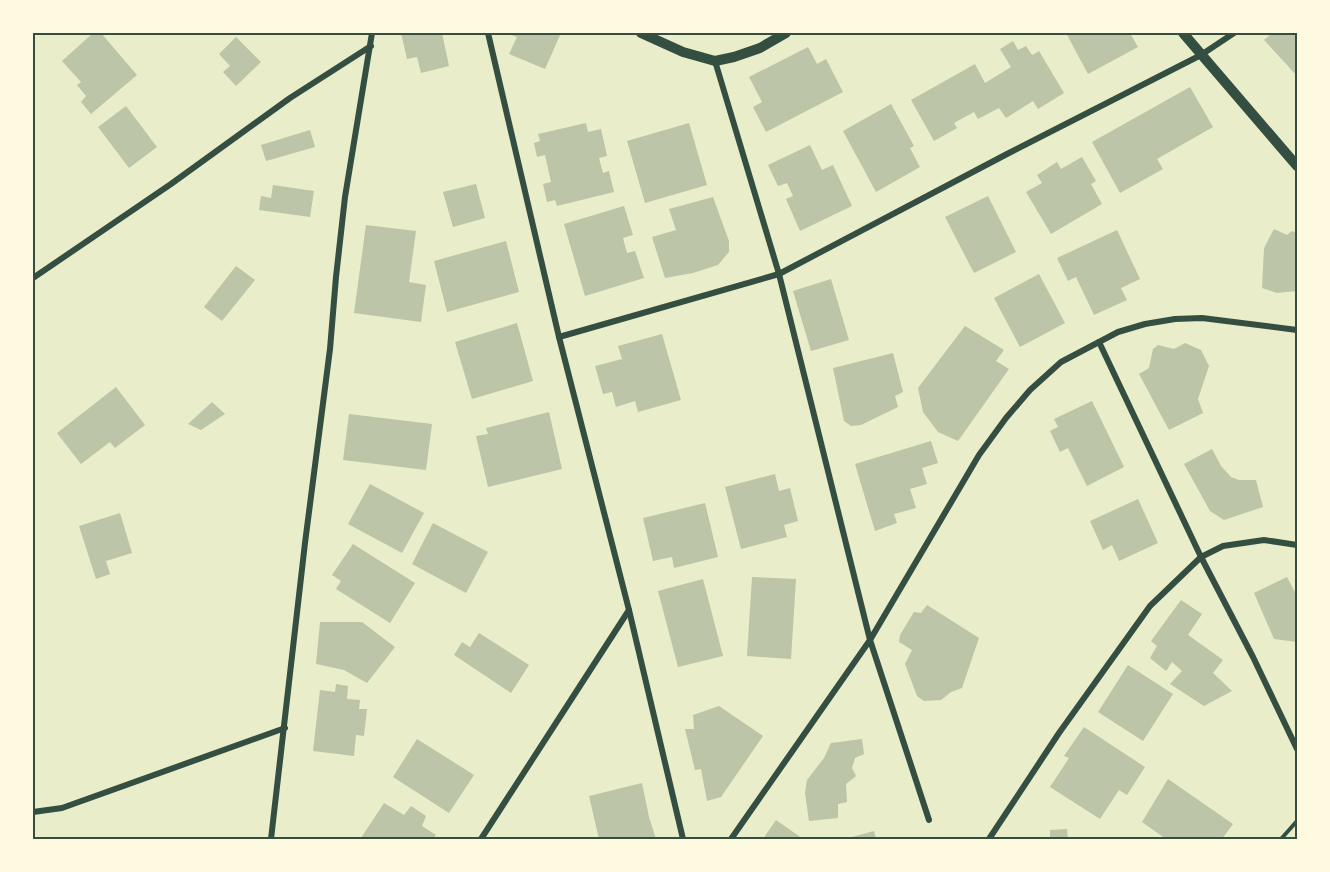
<svg xmlns="http://www.w3.org/2000/svg" width="1330" height="872" font-family="Lato,sans-serif">
<style>
.building{fill:#bcc5a7}
.lines{fill:none;stroke-linecap:round;stroke-linejoin:round}
.path{stroke:#344e41;stroke-width:4}
.minor{stroke:#344e41;stroke-width:6}
.tertiary{stroke:#344e41;stroke-width:10}
.neatline{fill:none;stroke:#344e41;stroke-width:2}
</style>
<rect width="100%" height="100%" fill="#e9edc9"/>
<!-- building -->
<g class="building">
<polygon points="93,33 101,33 137,75 91,114 81,102 86,96 77,85 81,82 62,61"/>
<polygon points="401,33 442,33 449,66 421,73 417,57 407,59"/>
<polygon points="507,33 561,33 545,69 509,54 517,37"/>
<polygon points="1066,33 1130,33 1138,47 1088,74"/>
<polygon points="1272,33 1297,33 1297,76 1264,40"/>
<polygon points="236,37 261,62 236,86 223,72 230,66 219,54"/>
<polygon points="1013,41 1018,50 1026,46 1032,55 1039,51 1064,93 1038,109 1033,101 1006,118 999,108 978,119 974,112 954,123 957,128 934,141 911,100 975,64 985,83 1011,67 1000,49"/>
<polygon points="808,47 817,64 826,59 843,92 766,132 753,107 762,102 749,77"/>
<polygon points="1190,87 1213,127 1157,159 1163,169 1120,193 1092,142"/>
<polygon points="891,104 914,146 910,148 920,167 876,192 843,131"/>
<polygon points="126,106 157,147 129,168 98,127"/>
<polygon points="586,123 588,132 601,129 607,156 599,158 603,173 609,171 614,192 557,206 555,200 547,202 543,184 551,182 545,155 537,157 534,143 540,141 538,134"/>
<polygon points="689,123 707,185 645,203 627,141"/>
<polygon points="310,130 315,147 266,161 261,145"/>
<polygon points="810,145 822,170 833,165 852,206 800,231 786,199 793,196 787,183 778,186 768,165"/>
<polygon points="1082,157 1096,181 1091,184 1102,204 1051,234 1026,192 1042,183 1037,175 1057,162 1061,169"/>
<polygon points="476,184 485,218 453,227 443,192"/>
<polygon points="273,185 314,191 310,217 259,210 261,196 271,198"/>
<polygon points="988,196 1016,252 974,273 945,217"/>
<polygon points="713,197 729,241 729,252 718,265 693,273 665,278 652,237 676,230 669,209"/>
<polygon points="624,206 633,235 623,238 627,253 635,251 644,278 585,296 564,224"/>
<polygon points="366,225 416,231 409,282 426,285 421,322 354,313"/>
<polygon points="1274,229 1287,235 1292,231 1297,233 1297,291 1277,293 1262,288 1264,248"/>
<polygon points="1117,230 1140,279 1121,288 1127,300 1094,315 1076,277 1068,281 1057,258"/>
<polygon points="506,241 519,292 447,312 434,261"/>
<polygon points="236,266 255,280 222,321 204,307"/>
<polygon points="1039,274 1065,323 1020,347 994,298"/>
<polygon points="831,279 849,340 811,351 793,291"/>
<polygon points="517,323 533,381 472,399 455,342"/>
<polygon points="965,326 1004,350 996,361 1009,369 958,441 938,432 923,412 918,388"/>
<polygon points="662,334 681,400 638,412 635,401 616,407 612,392 603,394 595,366 622,359 618,346"/>
<polygon points="1185,343 1201,350 1209,366 1198,399 1203,413 1169,430 1139,374 1149,368 1153,349 1158,345 1174,349"/>
<polygon points="893,353 903,392 895,396 898,407 861,425 851,426 844,421 833,368"/>
<polygon points="116,387 145,425 115,448 110,442 81,464 57,433"/>
<polygon points="1092,401 1124,467 1087,486 1068,448 1060,452 1050,431 1058,427 1054,419"/>
<polygon points="212,402 225,414 201,430 188,424"/>
<polygon points="549,412 562,469 488,487 476,436 488,434 486,428"/>
<polygon points="349,414 432,424 426,470 343,460"/>
<polygon points="931,441 938,463 922,468 927,484 910,489 916,508 894,514 897,523 875,531 855,464"/>
<polygon points="1212,449 1221,466 1231,477 1239,480 1256,480 1263,507 1224,520 1210,511 1184,464"/>
<polygon points="775,474 779,491 790,488 798,521 784,525 787,537 741,549 725,487"/>
<polygon points="370,484 424,513 402,553 348,524"/>
<polygon points="1138,499 1158,543 1119,561 1112,545 1103,550 1090,521"/>
<polygon points="705,503 718,557 674,568 672,557 653,561 643,518"/>
<polygon points="120,513 132,553 106,561 110,574 96,579 79,526"/>
<polygon points="433,523 488,552 466,593 412,564"/>
<polygon points="353,544 415,583 390,623 336,589 341,581 332,575"/>
<polygon points="752,577 796,579 791,659 747,656"/>
<polygon points="1287,577 1297,596 1297,642 1274,639 1254,593"/>
<polygon points="703,579 723,656 678,667 658,591"/>
<polygon points="1181,600 1202,614 1188,635 1223,660 1213,673 1232,691 1204,706 1170,684 1182,671 1172,662 1166,671 1150,658 1157,646 1151,641"/>
<polygon points="927,605 979,638 962,688 951,692 941,700 924,701 917,696 905,664 912,650 899,642 900,635 914,612 921,613"/>
<polygon points="320,622 362,622 395,647 367,683 344,670 316,664"/>
<polygon points="479,633 529,665 511,693 454,655 462,642 470,647"/>
<polygon points="1128,665 1173,694 1143,741 1098,712"/>
<polygon points="336,684 348,686 347,699 360,700 359,709 367,709 364,736 356,735 354,756 313,751 320,690 335,692"/>
<polygon points="719,706 763,736 721,797 707,801 701,769 695,770 685,729 694,729 693,715"/>
<polygon points="1084,727 1145,767 1127,795 1119,790 1100,819 1050,787 1069,758 1064,756"/>
<polygon points="417,739 474,775 449,813 393,777"/>
<polygon points="862,739 864,754 855,758 852,768 856,776 846,784 847,802 838,804 838,818 809,821 805,793 807,780 824,758 831,743"/>
<polygon points="1168,779 1233,824 1222,839 1166,839 1142,822"/>
<polygon points="642,783 649,817 656,839 599,839 589,796"/>
<polygon points="384,803 404,815 411,806 426,816 422,826 436,835 433,839 363,839 361,838"/>
<polygon points="776,820 803,839 763,839"/>
<polygon points="1067,829 1068,839 1050,839 1050,830"/>
<polygon points="874,831 876,839 848,839 848,838"/>
</g>
<g class="lines">
<!-- path -->
<polyline class="path" points="1281,839 1297,821"/>
<!-- minor -->
<g class="minor">
<polyline points="488,33 559,337 629,610 683,839"/>
<polyline points="715,61 779,274 870,640 929,820"/>
<polyline points="33,278 171,184 290,98 371,46"/>
<polyline points="559,337 779,274 1007,154 1201,55 1234,33"/>
<polyline points="1099,342 1201,557 1253,657 1297,749"/>
<polyline points="33,812 62,808 285,728"/>
<polyline points="271,839 305,543 330,349 336,277 345,197 372,33"/>
<polyline points="481,839 629,610"/>
<polyline points="731,839 870,640 979,455 1006,418 1030,390 1061,362 1118,332 1145,324 1175,319 1202,318 1297,330"/>
<polyline points="989,839 1059,733 1150,606 1201,557 1223,546 1264,540 1297,545"/>
</g>
<!-- tertiary -->
<g class="tertiary">
<polyline points="641,33 683,52 715,61 734,57 760,48 786,33"/>
<polyline points="1183,33 1297,166"/>
</g>
</g>
<!-- border -->
<rect width="1330" height="872" fill="none" stroke="#fefae0" stroke-width="69"/>
<rect x="34" y="34" width="1262" height="804" class="neatline"/>
</svg>
